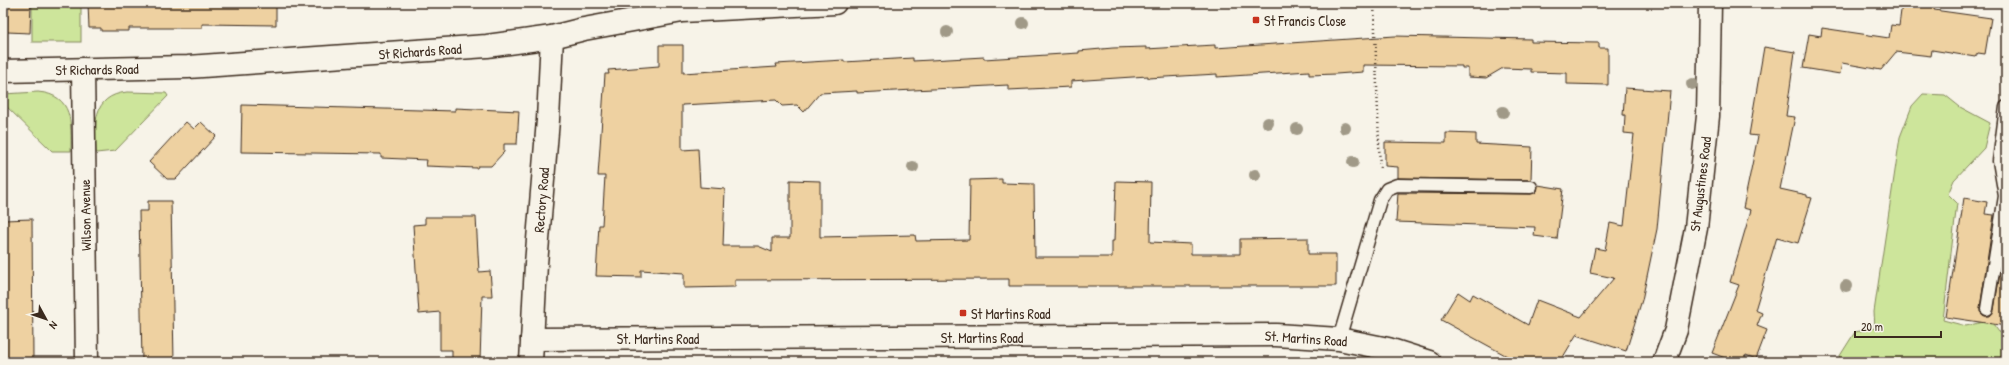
<svg xmlns="http://www.w3.org/2000/svg" width="2009" height="365" font-family="'Patrick Hand',sans-serif">
<style>
.green{fill:#cde59b;stroke:#84885c}
.building{fill:#eed1a1;stroke:#3b2a1e}
.lines{fill:none;stroke-linecap:round;stroke-linejoin:round}
.lane-casing{stroke:#3b2a1e;stroke-width:15}
.street-casing{stroke:#3b2a1e;stroke-width:25}
.secondary-casing{stroke:#3b2a1e;stroke-width:25}
.path{stroke:#3b2a1e;stroke-width:2.5;stroke-dasharray:1 3;stroke-linecap:butt}
.lane{stroke:#f7f3e8;stroke-width:12}
.street{stroke:#f7f3e8;stroke-width:22}
.secondary{stroke:#f7f3e8;stroke-width:22}
.tree{fill:#a09987}
.poi-dot{fill:#c8321e;stroke:#f7f3e8;stroke-width:1.5}
.labels{text-anchor:middle;dominant-baseline:central;stroke-width:3;stroke-linejoin:round;paint-order:stroke}
.poi-label{font-size:14px;fill:#3b2a1e;stroke:#f7f3e8;text-anchor:start}
.street-label{font-size:14px;fill:#3b2a1e;stroke:#f7f3e8}
</style>
<rect width="100%" height="100%" fill="#f7f3e8"/>
<filter id="ink" filterUnits="userSpaceOnUse"><feTurbulence type="fractalNoise" baseFrequency=".025" numOctaves="2"/><feDisplacementMap in="SourceGraphic" scale="8" xChannelSelector="R" yChannelSelector="G"/><feConvolveMatrix kernelMatrix="1 2 1 2 8 2 1 2 1" color-interpolation-filters="sRGB"/></filter>
<g filter="url(#ink)">
<!-- green -->
<g class="green">
<rect x="32" y="3" width="49" height="39"/>
<path d="M38,92C74,95 71,124 71,151H52L3,103V94Z"/>
<path d="M127,92L166,93L168,96L115,151L96,153C95,125 91,96 127,92Z"/>
<polygon points="1923,94 1945,95 1960,107 1990,123 1984,148 1954,180 1948,194 1957,203 1943,320 1966,326 1990,320 1999,332 2006,333 2006,362 1836,362 1855,332 1875,328 1874,312 1900,137 1912,106"/>
</g>
<!-- building -->
<g class="building">
<polygon points="8,3 31,3 30,33 7,32"/>
<polygon points="88,3 276,3 276,25 202,24 202,28 129,28 129,31 101,31 101,28 89,28"/>
<polygon points="1902,3 1935,3 1934,10 1991,18 1985,54 1978,53 1975,57 1932,50 1931,56 1896,52 1881,70 1842,63 1840,74 1803,68 1809,34 1821,36 1822,28 1889,38 1891,25 1899,26"/>
<polygon points="1395,36 1531,39 1531,42 1599,43 1599,48 1608,48 1608,85 1567,84 1567,73 1531,72 1531,69 1503,68 1486,78 1468,77 1468,68 1462,68 1462,66 1363,65 1363,72 1336,74 1309,75 1309,71 1217,77 1217,74 1148,78 1148,76 1071,81 1071,87 1008,90 1008,85 857,93 857,91 820,93 804,112 797,105 782,106 776,100 682,105 682,150 698,149 700,187 725,189 723,246 758,246 772,252 772,238 790,238 790,180 820,181 820,237 915,235 916,241 969,240 970,180 1002,179 1002,183 1034,184 1035,257 1112,257 1112,241 1114,241 1116,181 1151,182 1150,242 1191,244 1191,254 1240,254 1240,239 1308,238 1308,254 1336,254 1336,286 1009,286 1009,279 735,280 735,287 684,288 684,273 641,270 641,277 596,276 599,225 602,225 605,176 598,176 605,74 609,74 608,70 659,66 659,45 683,45 683,73 777,67 776,64 844,60 844,62 913,58 913,61 984,57 984,59 1079,53 1079,51 1113,48 1146,47 1146,49 1215,45 1215,48"/>
<polygon points="1764,47 1795,52 1786,116 1795,117 1780,189 1807,195 1807,197 1812,198 1798,243 1777,237 1755,310 1762,313 1757,326 1767,330 1756,359 1746,355 1743,362 1736,362 1712,353 1739,285 1730,282 1751,210 1743,208 1758,136 1749,135"/>
<polygon points="1625,88 1670,91 1657,229 1642,300 1626,351 1577,335 1578,332 1560,362 1518,362 1441,320 1458,292 1470,300 1473,294 1528,325 1537,300 1581,317 1614,278 1590,273 1595,248 1605,250 1610,223 1624,226 1634,134 1624,133 1625,115 1623,115"/>
<polygon points="242,105 455,111 455,108 519,111 517,144 504,144 504,152 491,166 478,166 477,168 426,166 427,160 381,158 381,154 241,152"/>
<polygon points="186,122 194,129 201,122 216,136 176,179 167,179 149,162"/>
<polygon points="1446,133 1476,134 1476,144 1532,147 1531,180 1398,178 1398,167 1385,166 1385,142 1446,143"/>
<polygon points="1538,185 1563,189 1557,239 1534,236 1535,227 1396,222 1398,193 1531,194 1537,191"/>
<polygon points="1964,198 1987,202 1985,214 1994,215 1980,308 1980,312 1985,316 1990,316 1994,310 2006,237 2006,326 1946,317"/>
<polygon points="148,201 171,201 174,362 142,362 139,211 148,211"/>
<polygon points="425,217 476,217 479,272 490,271 492,296 482,296 480,362 452,362 452,350 440,350 440,312 419,314 413,225 425,224"/>
<polygon points="32,219 33,362 6,362 4,220"/>
</g>
<g class="lines">
<defs>
<g id="lane">
<polyline points="1987,309 2005,196 1999,161 2006,107"/>
<polyline points="1339,339 1380,200 1387,189 1397,185 1531,187"/>
</g>
<g id="street">
<polyline points="83,69 87,362"/>
<polyline points="532,339 1276,335 1339,339 1388,349 1429,362"/>
<polyline points="1664,362 1676,330 1696,228 1708,116 1710,3"/>
</g>
<g id="secondary">
<polyline points="3,71 188,67 487,46 552,37 584,29 682,11 835,3"/>
<polyline points="531,362 536,264 548,120 552,37"/>
</g>
</defs>
<!-- lane casing -->
<use href="#lane" class="lane-casing"/>
<!-- street casing -->
<use href="#street" class="street-casing"/>
<!-- secondary casing -->
<use href="#secondary" class="secondary-casing"/>
<!-- path -->
<polyline class="path" points="1374,3 1380,170"/>
<!-- lane -->
<use href="#lane" class="lane"/>
<!-- street -->
<use href="#street" class="street"/>
<!-- secondary -->
<use href="#secondary" class="secondary"/>
</g>
<!-- trees -->
<g class="tree">
<circle cx="1023" cy="23" r="6"/>
<circle cx="947" cy="32" r="6"/>
<circle cx="1692" cy="84" r="6"/>
<circle cx="1503" cy="112" r="6"/>
<circle cx="1268" cy="123" r="6"/>
<circle cx="1345" cy="128" r="6"/>
<circle cx="1297" cy="129" r="6"/>
<circle cx="1353" cy="162" r="6"/>
<circle cx="913" cy="167" r="6"/>
<circle cx="1255" cy="175" r="6"/>
<circle cx="1846" cy="286" r="6"/>
</g>
</g>
<!-- markers -->
<g class="poi-dot">
<rect x="1252" y="16" width="8" height="8" rx="2"/>
<rect x="959" y="309" width="8" height="8" rx="2"/>
</g>
<g class="labels">
<!-- poi labels -->
<g class="poi-label">
<text x="1264" y="20">St Francis Close</text>
<text x="971" y="313">St Martins Road</text>
</g>
<!-- street labels -->
<g class="street-label">
<text transform="translate(420 51) rotate(-4)">St Richards Road</text>
<text transform="translate(97 69) rotate(-1)">St Richards Road</text>
<text transform="translate(1700 184) rotate(-83)">St Augustines Road</text>
<text transform="translate(541 200) rotate(-85)">Rectory Road</text>
<text transform="translate(85 215) rotate(-91)">Wilson Avenue</text>
<text x="982" y="337">St. Martins Road</text>
<text x="658" y="338">St. Martins Road</text>
<text transform="translate(1306 338) rotate(4)">St. Martins Road</text>
</g>
</g>
<!-- margin -->
<rect width="2009" height="365" fill="none" stroke="#f7f3e8" stroke-width="16"/>
<rect x="8" y="8" width="1993" height="349" fill="none" stroke="#3b2a1e" stroke-width="1.5" filter="url(#ink)"/>
<!-- north arrow -->
<g transform="translate(46 319) rotate(130)" stroke="#f7f3e8" stroke-width="3" paint-order="stroke">
<path d="M0-3L7 15L0 10L-7 15Z" fill="#3b2a1e"/>
<text y="-6" font-size="11" font-weight="bold" text-anchor="middle" fill="#3b2a1e">N</text>
</g>
<!-- scale -->
<path d="M1855 331v6h86v-6" fill="none" stroke="#3b2a1e" stroke-width="2"/>
<text x="1861" y="331" font-size="12" fill="#3b2a1e" stroke="#f7f3e8" stroke-width="3" paint-order="stroke">20 m</text>
</svg>
